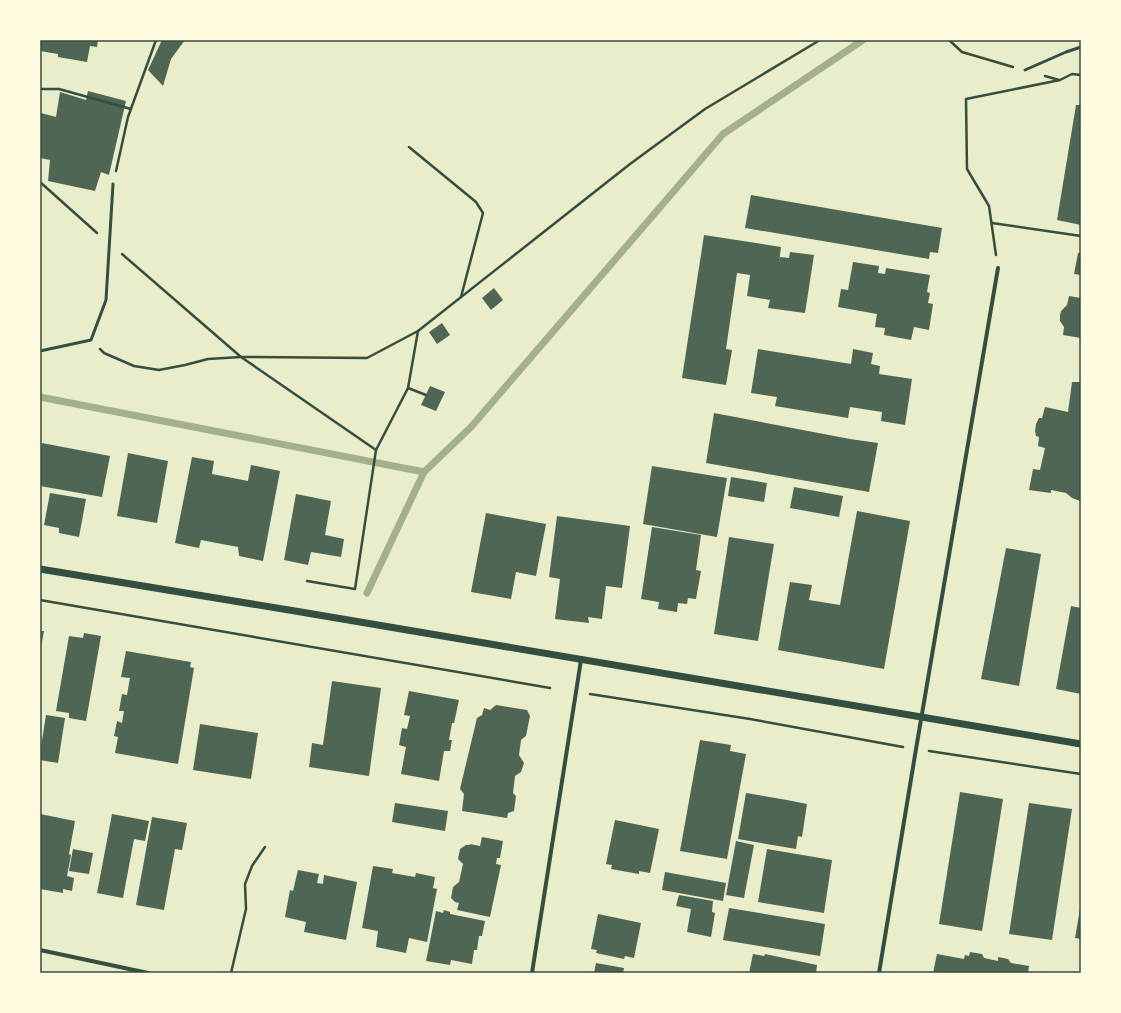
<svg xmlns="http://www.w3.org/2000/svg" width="1121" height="1013" font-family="'Open Sans',sans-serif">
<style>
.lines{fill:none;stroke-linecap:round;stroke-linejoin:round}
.stream{stroke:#a3b18a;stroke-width:7}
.building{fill:#4f6655}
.path{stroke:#344e41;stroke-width:2.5}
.service{stroke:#344e41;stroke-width:3}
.minor{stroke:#344e41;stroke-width:4}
.tertiary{stroke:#344e41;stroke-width:7}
.neatline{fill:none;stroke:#344e41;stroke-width:1.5}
</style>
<rect width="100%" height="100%" fill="#e9edc9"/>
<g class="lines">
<!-- stream -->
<g class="stream">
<polyline points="40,397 424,472 471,427 723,134 863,40"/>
<polyline points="367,593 424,472"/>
</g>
</g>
<!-- building -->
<g class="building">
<polygon points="40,40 98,40 97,47 90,46 87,62 58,57 58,54 40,51"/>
<polygon points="162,40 185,40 171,59 163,86 148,70"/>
<polygon points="88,91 126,101 109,175 101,172 95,191 48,181 50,160 40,158 40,119 41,113 56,117 60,92 86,100"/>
<polygon points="1076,105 1081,105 1081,225 1057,220"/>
<polygon points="751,195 942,228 938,253 930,252 929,259 745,228"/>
<polygon points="704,235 781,247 779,263 780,257 789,258 790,252 814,255 805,313 768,308 770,300 747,296 750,275 737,273 726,349 732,350 726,385 682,378"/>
<polygon points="1078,253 1081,253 1081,275 1074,274"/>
<polygon points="853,262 879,266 878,273 885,274 886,268 930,275 927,292 930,293 928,303 933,304 929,330 914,327 911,340 884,335 885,328 875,327 877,314 838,307 841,289 848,290"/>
<polygon points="494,288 503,300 491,310 482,298"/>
<polygon points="1069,296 1081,298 1081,338 1063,335 1064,327 1060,321 1060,315 1061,311 1067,305"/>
<polygon points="442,323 450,335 437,344 429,332"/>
<polygon points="758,349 851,364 853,349 873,353 871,364 880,366 879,374 912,379 905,425 881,421 882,412 850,407 848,418 775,406 777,397 751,393"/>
<polygon points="1072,382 1081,382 1081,501 1080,501 1072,498 1066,493 1051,490 1051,493 1029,490 1033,469 1040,470 1045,448 1038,446 1039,437 1036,436 1035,431 1036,424 1039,418 1042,418 1045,407 1068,412"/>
<polygon points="430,386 445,392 436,411 421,405"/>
<polygon points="714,413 850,439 878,443 869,492 706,463"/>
<polygon points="42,443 110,456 102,497 40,486 40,452"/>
<polygon points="128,453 168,461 157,523 117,516"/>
<polygon points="192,457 214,461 212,474 248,481 251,465 280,471 263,561 239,556 238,547 201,540 199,548 175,543"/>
<polygon points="652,466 727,478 717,537 643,524"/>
<polygon points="731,477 767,483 764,502 728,496"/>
<polygon points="794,487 843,496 839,517 790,508"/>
<polygon points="50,493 86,499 79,537 59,533 59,528 44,525"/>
<polygon points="296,494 331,501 325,535 344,539 341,557 311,552 308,565 284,560"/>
<polygon points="857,511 910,521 884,669 778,650 790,582 812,585 809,600 840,605"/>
<polygon points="486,513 546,524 536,576 516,572 511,599 471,592"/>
<polygon points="557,516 630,526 622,588 606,586 602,619 588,617 589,623 555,619 560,579 549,577"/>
<polygon points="652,527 701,535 696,570 701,571 696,599 688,598 687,604 678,603 677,612 658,609 659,602 641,599"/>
<polygon points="729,537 774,544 758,641 714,634"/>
<polygon points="1006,548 1041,554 1019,686 981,679"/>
<polygon points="1071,606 1081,608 1081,694 1056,689"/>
<polygon points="40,631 44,631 41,647 40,647"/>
<polygon points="84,633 101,636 86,721 69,718 69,713 56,711 69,636 83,638"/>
<polygon points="126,651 191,662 190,667 194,668 178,764 115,753 118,737 114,736 117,721 122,723 124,711 119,711 122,694 127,695 130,678 121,677"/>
<polygon points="332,681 381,688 369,776 309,767 312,743 323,745"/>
<polygon points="409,691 459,700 454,723 452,723 449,740 452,740 450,751 444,751 439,781 401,774 406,747 399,745 402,728 407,729 410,716 404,715"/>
<polygon points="496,705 527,710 530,716 526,736 521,740 519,755 524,763 521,772 515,776 513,793 516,796 514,811 508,813 507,818 462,811 464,794 460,789 477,718 482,715 484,708 490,710"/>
<polygon points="46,715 65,718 58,763 40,760 40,753"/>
<polygon points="200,724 258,733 251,779 193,770"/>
<polygon points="700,740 731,745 730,751 746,754 727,859 680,851"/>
<polygon points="960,792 1003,799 982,931 939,924"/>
<polygon points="746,793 787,800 807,804 802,837 798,836 796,849 738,839"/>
<polygon points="395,803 448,811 445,831 392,822"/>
<polygon points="1029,803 1072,809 1052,940 1009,934"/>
<polygon points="40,814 75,821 69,854 71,855 67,876 74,878 72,891 63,889 63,893 40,889"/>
<polygon points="112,814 149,821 145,841 134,839 123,898 97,893"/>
<polygon points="152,817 187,823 182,850 175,849 164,910 136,905"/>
<polygon points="615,820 659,829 650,873 639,871 639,874 611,869 612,865 606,864"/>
<polygon points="482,837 503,841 500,858 497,858 496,864 501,865 490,917 457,910 459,903 455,902 451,898 453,887 459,882 463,864 458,859 460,849 466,845 470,845 470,844 480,846"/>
<polygon points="736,841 754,845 744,898 726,895"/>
<polygon points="73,849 93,853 89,874 69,871"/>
<polygon points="767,849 832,860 824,913 758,902"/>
<polygon points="373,866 393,869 392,873 415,877 416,873 435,877 433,888 437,889 427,942 409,938 406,953 376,947 378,931 362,928"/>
<polygon points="298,870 319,874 317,883 323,884 324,875 357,882 346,940 304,932 306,922 285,917 290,890 293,891"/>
<polygon points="665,872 726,883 723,901 662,890"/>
<polygon points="679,895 713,901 712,912 715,913 711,937 687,932 691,909 676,906"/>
<polygon points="729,908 825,924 820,956 723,940"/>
<polygon points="1080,909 1081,909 1081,939 1075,938"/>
<polygon points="444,910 450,912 450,914 485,921 482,936 479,936 477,950 474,950 472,964 451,960 450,965 426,961 436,911 443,913"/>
<polygon points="598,914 641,923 634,958 625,956 624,959 596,953 597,950 591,949"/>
<polygon points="970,952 982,954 984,958 998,961 998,957 1008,959 1011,963 1029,966 1028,973 933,973 937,954 964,959 965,955 969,956"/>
<polygon points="753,954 764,956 765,954 817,965 816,973 749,973"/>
<polygon points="596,963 624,968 623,973 594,973"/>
</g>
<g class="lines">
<!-- path -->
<g class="path">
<polyline points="949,40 962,52 1013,67"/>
<polyline points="1045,76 1059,80"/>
<polyline points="40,89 59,89 131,109"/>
<polyline points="409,147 476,202 483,213 461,297"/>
<polyline points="116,171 128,117 156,40"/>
<polyline points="40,182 97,233"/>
<polyline points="992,223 1081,236"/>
<polyline points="122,254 241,357 376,450"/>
<polyline points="996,255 989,206 967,169 966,99 1060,80 1072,74 1081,75"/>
<polyline points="100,349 104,353 134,366 159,370 185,365 208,359 241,357 367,358 418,331 630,164 705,109 820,40"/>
<polyline points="408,388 426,395"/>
<polyline points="307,581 355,589 376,450 408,388 418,331"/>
<polyline points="40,600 550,688"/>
<polyline points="590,694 750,719 903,747"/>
<polyline points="929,751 1081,774"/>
<polyline points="231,973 246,909 245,884 252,866 265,847"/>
</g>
<!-- service -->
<g class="service">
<polyline points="1025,70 1066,52 1081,47"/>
<polyline points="40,351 91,340 106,300 113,184"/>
</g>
<!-- minor -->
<g class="minor">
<polyline points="40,950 148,973"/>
<polyline points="532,973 581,660"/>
<polyline points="879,973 916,749 998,268"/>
</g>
<!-- tertiary -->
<polyline class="tertiary" points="40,569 301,612 1081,744"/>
</g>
<!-- border -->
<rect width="1121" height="1013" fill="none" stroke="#fefae0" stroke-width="82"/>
<rect x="41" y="41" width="1039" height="931" class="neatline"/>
</svg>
